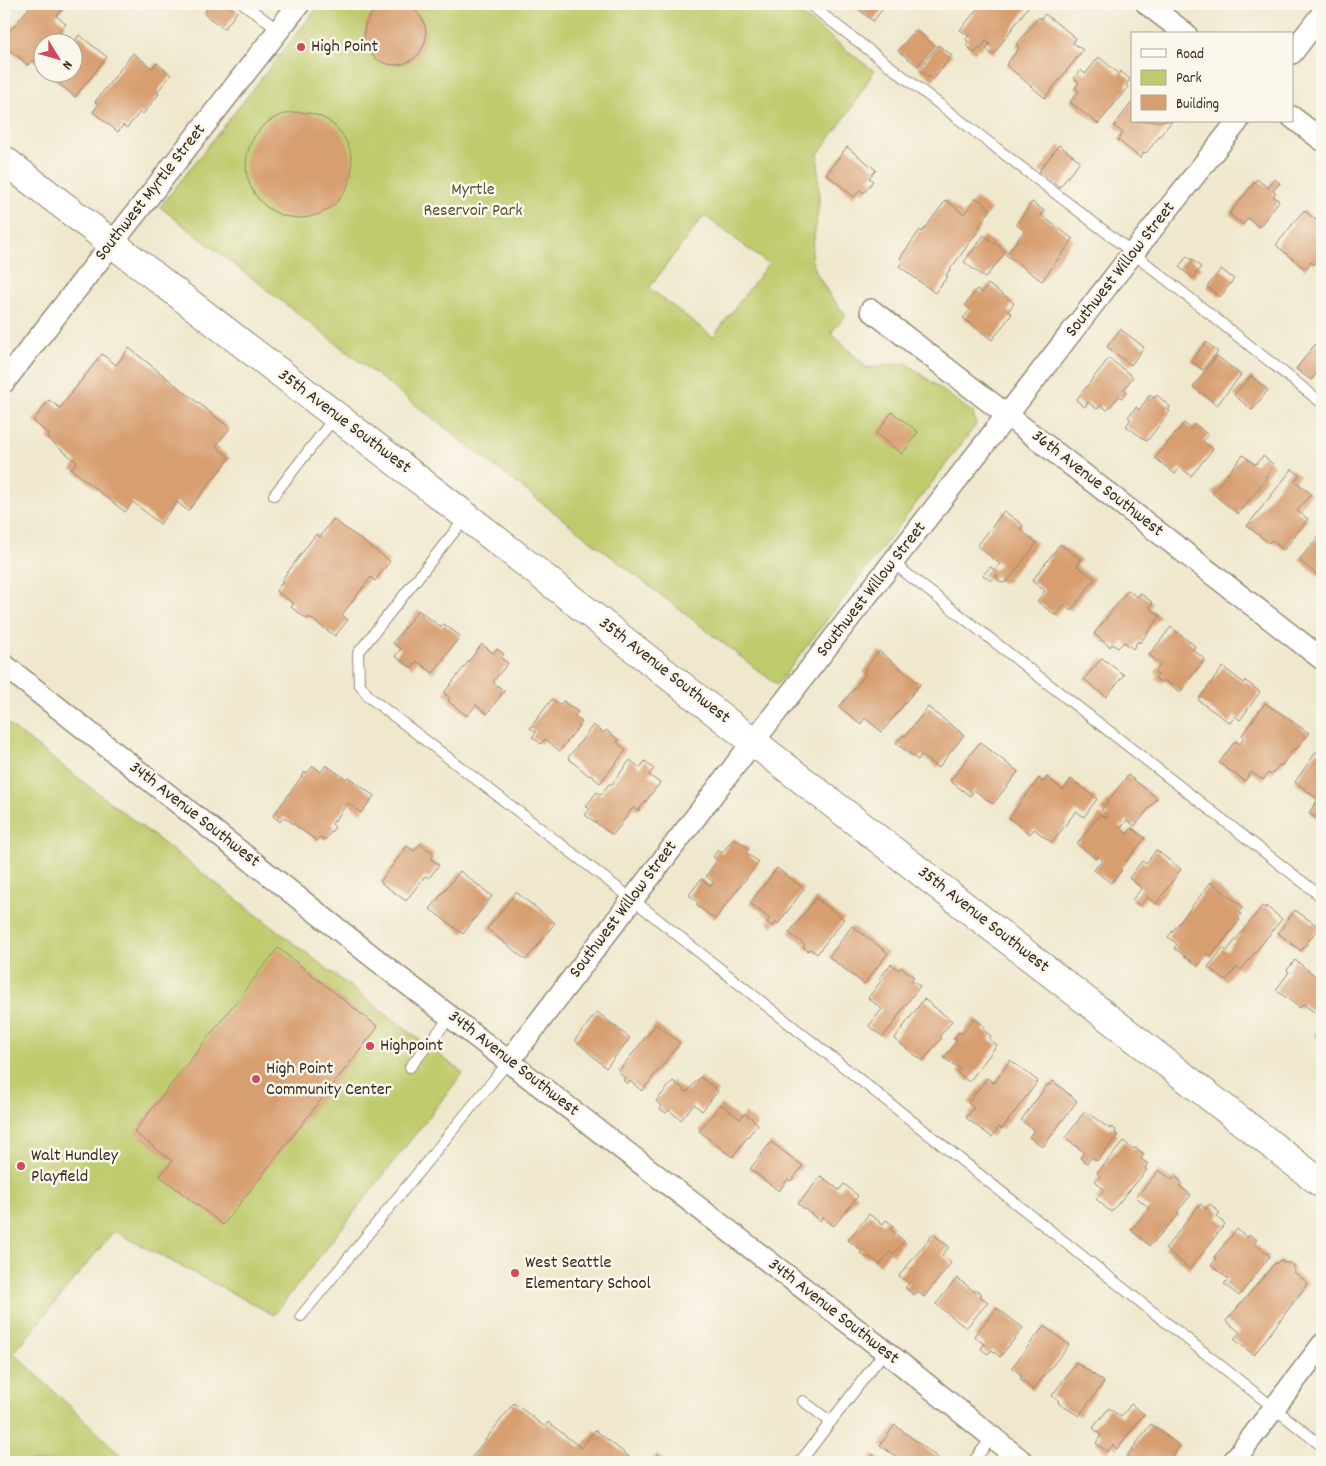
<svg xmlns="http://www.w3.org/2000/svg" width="1326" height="1466" font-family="Dekko,sans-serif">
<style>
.green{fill:#bfcb6d;stroke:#7d7a46;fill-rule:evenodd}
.building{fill:#d79e6f}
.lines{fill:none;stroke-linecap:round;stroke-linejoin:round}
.service-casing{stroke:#958976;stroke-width:12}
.minor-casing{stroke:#958976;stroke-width:24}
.secondary-casing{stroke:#958976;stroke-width:30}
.service{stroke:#fff;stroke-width:10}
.minor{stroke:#fff;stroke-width:21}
.secondary{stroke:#fff;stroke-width:28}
.poi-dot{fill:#d1495b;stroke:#fbf7ec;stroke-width:2}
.labels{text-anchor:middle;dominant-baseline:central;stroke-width:5;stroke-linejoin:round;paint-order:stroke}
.poi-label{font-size:18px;fill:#3b2a1e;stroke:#fbf7ec;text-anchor:start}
.park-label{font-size:18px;fill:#5c5232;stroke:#fbf7ec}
.street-label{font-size:18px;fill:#3b2a1e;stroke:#fbf7ec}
</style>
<rect width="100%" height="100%" fill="#fbf7ec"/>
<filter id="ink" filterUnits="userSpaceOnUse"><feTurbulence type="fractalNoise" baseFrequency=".02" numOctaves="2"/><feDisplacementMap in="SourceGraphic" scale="10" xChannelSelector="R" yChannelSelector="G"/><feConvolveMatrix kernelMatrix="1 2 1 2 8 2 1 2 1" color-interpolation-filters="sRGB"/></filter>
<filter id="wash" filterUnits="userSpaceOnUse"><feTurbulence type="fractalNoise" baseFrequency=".0096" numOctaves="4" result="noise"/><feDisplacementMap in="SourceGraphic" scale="20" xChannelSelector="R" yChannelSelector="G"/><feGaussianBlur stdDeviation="1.12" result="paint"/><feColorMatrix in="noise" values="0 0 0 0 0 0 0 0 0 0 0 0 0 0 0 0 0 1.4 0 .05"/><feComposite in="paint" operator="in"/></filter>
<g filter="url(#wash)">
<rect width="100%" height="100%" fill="#efe8cd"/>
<!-- green -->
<g class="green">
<path d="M320,4H787L874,71L849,112L818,154L819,204L811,258L818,276L831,297L846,315L831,333L867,368L906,363L973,413L976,425L777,685L160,207ZM704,215L768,264L713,337L649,288Z"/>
<polygon points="4,721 463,1073 274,1315 114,1231 14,1353 128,1462 4,1462"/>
</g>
<g id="blocks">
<!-- building -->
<g class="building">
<circle cx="395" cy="34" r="31"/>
<polygon points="32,4 67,4 56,16 66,24 51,42 42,42 42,53 35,62 32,60 28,65 4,45 4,38"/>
<polygon points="202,4 227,4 237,12 224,29 204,14 207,10 201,5"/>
<polygon points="852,4 887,4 873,21"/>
<polygon points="981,4 1030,4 993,55 986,49 990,44 986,41 980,50 978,48 975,53 966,45 968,42 966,39 969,36 960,30"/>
<polygon points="1045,14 1076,38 1073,43 1083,50 1045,98 1006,65 1019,48 1016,45 1039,17 1041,19"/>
<polygon points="915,30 935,45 918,66 898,51"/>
<polygon points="79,35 107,57 75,97 45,72 72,72 72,42 63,42 67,37 74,43"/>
<polygon points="938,45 952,55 933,80 919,69"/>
<polygon points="133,53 152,68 157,63 171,75 157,92 159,94 143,114 140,112 127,128 123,125 118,132 93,112 98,105 95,102"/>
<polygon points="1099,57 1119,74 1120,71 1130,79 1126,85 1128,87 1098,124 1070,102 1079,91 1075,88 1079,82 1074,78 1081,70 1085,74"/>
<polygon points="1132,102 1132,121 1172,121 1146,153 1144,152 1140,158 1118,140 1123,133 1114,126"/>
<circle cx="299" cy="165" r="53"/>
<polygon points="1059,145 1080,161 1060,187 1039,171"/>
<polygon points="847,147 876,170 869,178 873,181 864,193 860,190 854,197 826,174"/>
<polygon points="1257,179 1268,188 1274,179 1280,183 1273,191 1276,193 1273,196 1279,201 1259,227 1248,218 1243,225 1229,214"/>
<polygon points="976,198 991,209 979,226 981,227 946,275 948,276 935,293 899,266 903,261 900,258 920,230 922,232 946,200 964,214"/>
<polygon points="1032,202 1044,211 1041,215 1073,239 1042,281 1006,255 1024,231 1016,224"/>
<polygon points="1304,210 1322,225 1322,254 1314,264 1311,262 1305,269 1276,245"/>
<polygon points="984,235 1006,252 985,278 964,262"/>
<polygon points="1187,256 1201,267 1193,278 1179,267"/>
<polygon points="1221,269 1234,279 1220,297 1207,287"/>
<polygon points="988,284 1014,303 1008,311 1012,314 992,340 963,318 970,310 965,305 977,289 982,293"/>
<polygon points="1120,329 1144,347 1131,365 1107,347"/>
<polygon points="1206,342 1218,352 1203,370 1191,361"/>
<polygon points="1317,342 1322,346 1322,366 1311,380 1296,369"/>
<polygon points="129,348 230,428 216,446 230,458 188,511 177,502 160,524 133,502 125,512 71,469 77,462 47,438 50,435 33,421 49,400 60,408 102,354 116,365"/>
<polygon points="1217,356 1241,375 1217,405 1193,387"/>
<polygon points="1109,358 1133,377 1124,389 1127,392 1122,398 1119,396 1107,410 1101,405 1097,409 1088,402 1085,407 1076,400"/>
<polygon points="1251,376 1268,390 1252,410 1234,395"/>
<polygon points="1150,395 1154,398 1157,395 1170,407 1168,410 1170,411 1147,441 1126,426 1131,419 1128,417 1136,407 1139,410"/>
<polygon points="892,412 918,432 902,454 876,434"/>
<polygon points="1184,423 1191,429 1195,424 1208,435 1203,441 1213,449 1191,476 1180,467 1175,474 1155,458"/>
<polygon points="1243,455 1255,465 1263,456 1274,465 1265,477 1267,478 1238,514 1212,493"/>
<polygon points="1292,469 1300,475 1295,481 1311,494 1297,511 1308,519 1284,550 1271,540 1269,543 1247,526"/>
<polygon points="1004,511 1023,525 1020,529 1037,543 1007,582 1002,583 997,579 997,574 991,581 983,575 990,567 995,570 1000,564 977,546"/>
<polygon points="333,519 390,561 375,581 371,577 342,615 348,620 335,636 309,617 307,619 291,607 294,604 276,591 283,582 281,581 316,534 320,537"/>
<polygon points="1320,534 1322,536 1322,579 1299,560"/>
<polygon points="1060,544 1081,560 1077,566 1095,579 1071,611 1064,605 1056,616 1037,601 1045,591 1032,581"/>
<polygon points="1128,590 1137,597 1140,593 1153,603 1150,608 1160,616 1140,643 1138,641 1133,649 1124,642 1118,648 1112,644 1110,647 1094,634"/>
<polygon points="418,610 441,627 444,624 460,636 433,673 417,661 412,668 395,656 401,649 393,643"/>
<polygon points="1171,627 1195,646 1193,650 1205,659 1180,692 1164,680 1162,683 1155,678 1158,675 1155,672 1161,664 1149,655"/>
<polygon points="482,644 493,653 497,649 504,654 501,658 508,663 493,682 504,691 487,714 476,705 467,716 448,701 450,698 444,693"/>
<polygon points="879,651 920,684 882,732 865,718 861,724 839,707 866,674 863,672"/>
<polygon points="1102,658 1124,675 1106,697 1084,679"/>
<polygon points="1223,667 1244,683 1246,681 1260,692 1240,720 1235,716 1230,723 1198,700"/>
<polygon points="552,699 560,705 563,701 578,712 574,716 582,722 560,751 545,739 541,744 532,737 536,732 530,728"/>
<polygon points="1265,703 1309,733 1297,749 1294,749 1281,766 1279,765 1271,775 1268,773 1263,780 1251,772 1245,781 1219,763 1235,741 1240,744 1244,737 1242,735"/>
<polygon points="928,707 964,735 938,768 921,755 918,760 896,743 903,735 905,736"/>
<polygon points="593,725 604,733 606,730 619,740 617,742 626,750 600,783 590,775 589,776 568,758"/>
<polygon points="980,742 1018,772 993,804 974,790 970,796 950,781"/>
<polygon points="1317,751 1322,755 1322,822 1309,813 1318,799 1295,782"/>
<polygon points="630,760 640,768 645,761 654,769 649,775 660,783 638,811 633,808 613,835 585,815 590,809 586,806 597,792 601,795 609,784 612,784"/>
<polygon points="326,765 346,779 348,777 374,796 361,813 348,803 332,824 335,827 325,840 320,837 317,841 284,817 280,822 273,816 305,772 307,773 313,766 321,772"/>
<polygon points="1128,775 1157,798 1135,826 1127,820 1123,826 1121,825 1119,827 1127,834 1132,828 1145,838 1120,869 1122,870 1111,883 1094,870 1103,860 1098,856 1096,859 1077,844 1100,814 1106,818 1108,816 1101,810"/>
<polygon points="1047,777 1063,790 1071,779 1097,799 1084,817 1076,811 1052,843 1034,829 1030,834 1009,818 1039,778 1043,782"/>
<polygon points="734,838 749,849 746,853 759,862 715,919 696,905 698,902 689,895 701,879 711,886 713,882 706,876 717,860 713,857 718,850 722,853"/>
<polygon points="420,844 434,854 431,859 439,865 429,878 425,876 406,901 380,882 407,846 414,851"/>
<polygon points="1156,850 1181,869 1156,904 1147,897 1140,906 1132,900 1142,888 1129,878 1142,861 1146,864"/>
<polygon points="777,868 804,889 778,924 776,922 773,927 767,922 770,919 750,903"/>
<polygon points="460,871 492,896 463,934 430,909"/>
<polygon points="1211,882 1243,907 1239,912 1241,914 1238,918 1240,920 1211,957 1207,954 1198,966 1174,948 1177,944 1168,937"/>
<polygon points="516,892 555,923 526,960 487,929"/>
<polygon points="816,898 844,919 817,954 810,949 808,951 803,947 805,945 789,933"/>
<polygon points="1262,906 1265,908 1266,906 1282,919 1241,970 1237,967 1226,981 1208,967 1223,948 1227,951"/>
<polygon points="1295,910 1319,927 1301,951 1278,933"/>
<polygon points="852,926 888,953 864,984 829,957"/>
<polygon points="278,948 378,1027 223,1225 160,1176 172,1161 134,1132"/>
<polygon points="1295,960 1322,981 1322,1009 1318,1015 1303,1004 1300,1008 1276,990 1289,972 1287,970"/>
<polygon points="891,964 899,970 901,967 914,977 911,980 920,986 896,1018 897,1019 883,1037 869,1026 882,1009 868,998 881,981 879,979"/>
<polygon points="924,999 952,1021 940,1036 942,1038 923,1061 894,1039"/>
<polygon points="597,1012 630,1038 606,1068 575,1040"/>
<polygon points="974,1018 985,1027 983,1030 991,1036 989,1039 997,1045 969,1082 957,1072 960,1069 944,1058 957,1041 954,1039 959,1032 962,1034"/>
<polygon points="656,1024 680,1043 642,1091 630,1081 627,1084 623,1080 625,1078 618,1072"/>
<polygon points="1322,1025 1322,1042 1314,1035"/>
<polygon points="1010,1060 1038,1081 1002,1129 999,1127 992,1137 966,1118 974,1108 968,1103 987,1078 994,1083"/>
<polygon points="700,1077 718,1091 702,1111 694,1104 681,1120 669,1110 666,1113 660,1109 662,1107 656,1101 673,1081 687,1092"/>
<polygon points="1053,1081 1077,1101 1043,1147 1029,1137 1034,1130 1021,1120 1048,1084 1050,1085"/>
<polygon points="721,1104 740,1119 745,1113 758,1124 732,1157 699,1131"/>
<polygon points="1085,1111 1110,1129 1111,1127 1116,1130 1115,1133 1118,1135 1097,1161 1092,1157 1087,1163 1080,1158 1084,1152 1065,1138"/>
<polygon points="1124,1141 1132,1149 1136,1148 1144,1154 1141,1159 1148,1164 1145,1168 1147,1170 1111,1212 1096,1199 1104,1190 1095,1181 1100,1176 1097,1173"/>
<polygon points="771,1142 803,1166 791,1181 788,1179 779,1191 750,1169"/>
<polygon points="1159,1170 1172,1180 1175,1176 1182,1183 1180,1186 1191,1195 1177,1212 1179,1214 1150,1246 1131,1230 1149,1208 1136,1197"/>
<polygon points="821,1176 839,1190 844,1184 858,1196 834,1226 822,1217 820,1221 798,1204"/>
<polygon points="1200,1204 1206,1209 1210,1204 1220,1213 1216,1217 1225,1224 1190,1269 1165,1249"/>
<polygon points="869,1214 883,1224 886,1220 894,1226 891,1230 904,1241 893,1255 890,1252 880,1265 869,1256 867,1258 860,1253 862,1251 848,1240"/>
<polygon points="1237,1229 1247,1238 1250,1235 1257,1240 1254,1243 1270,1256 1239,1296 1224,1284 1228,1279 1211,1265 1217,1259 1214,1257"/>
<polygon points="933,1234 949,1247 942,1255 951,1263 924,1297 917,1291 914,1295 905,1288 909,1284 899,1276"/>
<polygon points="1280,1260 1285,1263 1290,1263 1294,1266 1294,1272 1308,1283 1254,1355 1234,1339 1240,1332 1226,1321 1275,1263 1276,1264"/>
<polygon points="957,1278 975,1292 977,1290 982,1294 980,1296 988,1302 966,1328 936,1304"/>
<polygon points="997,1308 1023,1328 1000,1357 992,1350 988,1354 981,1349 984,1344 974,1336"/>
<polygon points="1044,1326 1069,1345 1033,1390 1020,1379 1022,1376 1012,1367"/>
<polygon points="1076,1362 1104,1382 1079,1416 1058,1403 1059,1401 1052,1396"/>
<polygon points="514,1403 545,1427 548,1422 581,1448 595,1430 636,1462 468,1462"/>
<polygon points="1131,1404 1144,1414 1117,1449 1113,1445 1107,1452 1096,1443 1101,1435 1093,1428 1109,1408 1121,1417"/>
<polygon points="1151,1424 1180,1446 1168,1462 1136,1462 1127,1456"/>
<polygon points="895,1425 937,1457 933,1462 903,1462 880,1445"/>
<polygon points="657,1454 668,1462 650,1462"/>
<polygon points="873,1454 884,1462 866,1462"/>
</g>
</g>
</g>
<g filter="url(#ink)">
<use href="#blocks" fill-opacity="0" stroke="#958976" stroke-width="1"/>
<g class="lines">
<defs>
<g id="service">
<polyline points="244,4 278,30"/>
<polyline points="809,4 1133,253 1322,403"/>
<polyline points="274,495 335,417"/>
<polyline points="466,517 358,653 359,683 369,697 632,899 1322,1446"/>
<polyline points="893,563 1322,897"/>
<polyline points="410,1067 451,1016"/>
<polyline points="301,1316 509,1061"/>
<polyline points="803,1401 831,1422"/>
<polyline points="800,1462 885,1351"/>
<polyline points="973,1462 992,1437"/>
</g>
<g id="minor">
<polyline points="1147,4 1186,34"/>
<polyline points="1292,53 1322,14"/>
<polyline points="1292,117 1322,140"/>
<polyline points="871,310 1322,659"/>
<polyline points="4,382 299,4"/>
<polyline points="4,665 392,972 885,1351 1023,1462"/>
<polyline points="509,1061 753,742 1133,253 1238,121"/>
<polyline points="1233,1462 1322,1345"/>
</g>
<polyline id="secondary" points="4,160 466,516 729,723 1322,1184"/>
</defs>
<!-- service casing -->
<use href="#service" class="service-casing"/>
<!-- minor casing -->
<use href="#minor" class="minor-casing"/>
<!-- secondary casing -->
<use href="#secondary" class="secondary-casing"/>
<!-- service -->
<use href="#service" class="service"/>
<!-- minor -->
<use href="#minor" class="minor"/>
<!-- secondary -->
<use href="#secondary" class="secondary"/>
</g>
</g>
<!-- markers -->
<g class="poi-dot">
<circle cx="301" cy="47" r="5"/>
<circle cx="370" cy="1046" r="5"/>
<circle cx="256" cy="1079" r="5"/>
<circle cx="21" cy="1166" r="5"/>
<circle cx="515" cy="1273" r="5"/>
</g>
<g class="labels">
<!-- poi labels -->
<g class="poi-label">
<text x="311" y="47">High Point</text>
<text x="380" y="1046">Highpoint</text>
<text x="266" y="1069">High Point<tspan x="266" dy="21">Community Center</tspan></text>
<text x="31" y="1156">Walt Hundley<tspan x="31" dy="21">Playfield</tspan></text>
<text x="525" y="1263">West Seattle<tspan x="525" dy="21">Elementary School</tspan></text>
</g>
<!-- park labels -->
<g class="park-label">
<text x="473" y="190">Myrtle<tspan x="473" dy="21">Reservoir Park</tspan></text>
</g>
<!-- street labels -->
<g class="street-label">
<text transform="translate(151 193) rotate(-52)">Southwest Myrtle Street</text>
<text transform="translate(1121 270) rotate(-52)">Southwest Willow Street</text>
<text transform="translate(344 422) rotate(37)">35th Avenue Southwest</text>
<text transform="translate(1097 484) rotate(38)">36th Avenue Southwest</text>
<text transform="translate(872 590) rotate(-52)">Southwest Willow Street</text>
<text transform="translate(664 671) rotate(38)">35th Avenue Southwest</text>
<text transform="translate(194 815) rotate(38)">34th Avenue Southwest</text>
<text transform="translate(624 910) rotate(-53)">Southwest Willow Street</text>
<text transform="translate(983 920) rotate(38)">35th Avenue Southwest</text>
<text transform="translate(513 1064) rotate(38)">34th Avenue Southwest</text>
<text transform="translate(833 1312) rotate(38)">34th Avenue Southwest</text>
</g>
</g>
<!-- margin -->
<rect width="1326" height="1466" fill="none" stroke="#fbf7ec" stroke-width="20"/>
<!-- legend -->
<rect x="1131" y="32" width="162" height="90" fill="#fbf7ec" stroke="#aea59a"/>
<rect x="1141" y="49" width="25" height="8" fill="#ffffff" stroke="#aea59a"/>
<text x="1176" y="58" font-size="15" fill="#3b2a1e">Road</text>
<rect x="1141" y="70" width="25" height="15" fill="#bfcb6d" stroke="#aea59a"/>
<text x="1176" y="82" font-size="15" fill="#3b2a1e">Park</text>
<rect x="1141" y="95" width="25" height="15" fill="#d79e6f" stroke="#aea59a"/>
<text x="1176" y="108" font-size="15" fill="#3b2a1e">Building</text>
<!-- north arrow -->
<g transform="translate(58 58) rotate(127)"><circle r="24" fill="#fbf7ec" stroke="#aea59a"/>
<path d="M0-4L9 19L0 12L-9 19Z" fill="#d1495b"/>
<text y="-8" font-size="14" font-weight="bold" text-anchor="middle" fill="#3b2a1e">N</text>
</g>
</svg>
